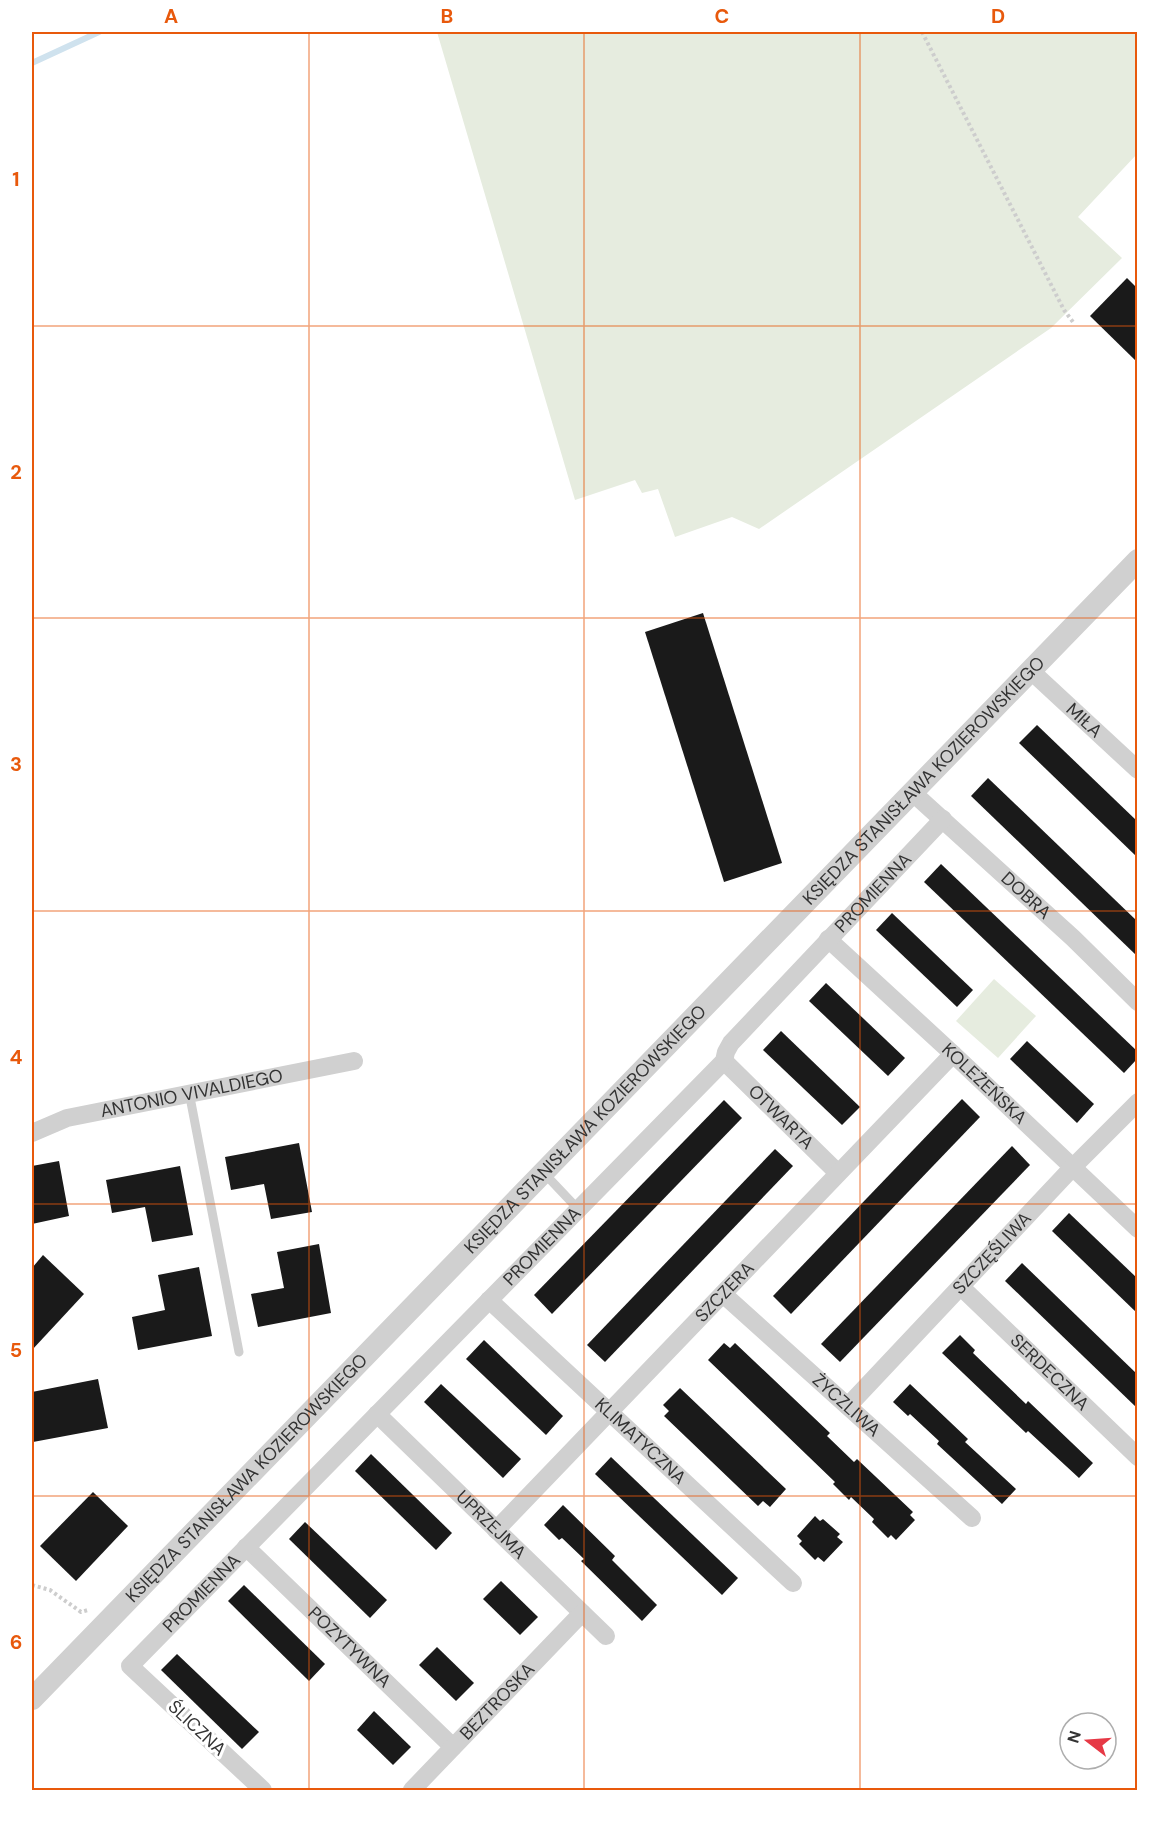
<svg xmlns="http://www.w3.org/2000/svg" width="1169" height="1822" font-family="'DM Sans',sans-serif">
<style>
.green{fill:#e6ecdf}
.lines{fill:none;stroke-linecap:round;stroke-linejoin:round}
.stream{stroke:#cfe2ee;stroke-width:6}
.building{fill:#1a1a1a}
.path{stroke:#cdcdcd;stroke-width:4;stroke-dasharray:3 3;stroke-linecap:butt}
.service{stroke:#d0d0d0;stroke-width:9}
.minor{stroke:#d0d0d0;stroke-width:18}
.tertiary{stroke:#d0d0d0;stroke-width:22}
.grid{fill:none;stroke:#e8590c;stroke-width:1.5;stroke-opacity:0.55}
.labels{text-anchor:middle;dominant-baseline:central;stroke-width:6;stroke-linejoin:round;paint-order:stroke}
.street-label{font-size:18px;fill:#333;stroke:#fff}
.neatline{fill:none;stroke:#e8590c;stroke-width:2}
.grid-label{font-size:20px;text-anchor:middle;font-weight:bold;fill:#e8590c}
</style>
<rect width="100%" height="100%" fill="#fff"/>
<!-- green -->
<g class="green">
<polygon points="437,32 1137,32 1137,154 1078,217 1122,258 1051,328 759,529 732,517 675,537 658,489 642,493 635,480 575,500"/>
<polygon points="994,979 1036,1016 998,1058 956,1021"/>
</g>
<g class="lines">
<!-- stream -->
<polyline class="stream" points="32,63 99,32"/>
</g>
<!-- building -->
<g class="building">
<polygon points="1127,278 1137,288 1137,362 1090,316"/>
<polygon points="703,613 782,863 724,882 645,632"/>
<polygon points="1037,725 1137,821 1137,857 1019,743"/>
<polygon points="988,778 1137,921 1137,956 971,796"/>
<polygon points="941,864 1137,1051 1137,1059 1124,1073 924,882"/>
<polygon points="892,913 973,990 957,1007 876,930"/>
<polygon points="826,983 905,1058 888,1076 809,1001"/>
<polygon points="781,1031 860,1107 842,1125 763,1050"/>
<polygon points="1027,1041 1094,1104 1077,1123 1010,1059"/>
<polygon points="962,1099 980,1117 791,1314 773,1296"/>
<polygon points="724,1100 742,1118 552,1314 534,1295"/>
<polygon points="299,1143 312,1212 271,1219 264,1184 231,1190 225,1157"/>
<polygon points="1012,1146 1030,1165 840,1362 821,1344"/>
<polygon points="775,1149 793,1166 605,1362 587,1345"/>
<polygon points="59,1161 69,1216 32,1224 32,1166"/>
<polygon points="180,1166 193,1235 152,1242 145,1207 112,1213 106,1180"/>
<polygon points="1069,1213 1137,1278 1137,1313 1052,1231"/>
<polygon points="319,1244 331,1313 258,1327 251,1294 284,1288 277,1252"/>
<polygon points="43,1255 84,1294 32,1350 32,1268"/>
<polygon points="1022,1263 1137,1374 1137,1408 1005,1281"/>
<polygon points="199,1267 212,1336 138,1350 132,1317 165,1310 158,1275"/>
<polygon points="960,1335 975,1350 973,1353 1026,1404 1028,1401 1093,1463 1079,1478 1028,1431 1026,1433 942,1353"/>
<polygon points="484,1340 563,1416 546,1435 466,1359"/>
<polygon points="724,1343 730,1348 735,1343 830,1433 827,1436 854,1462 857,1459 913,1512 910,1515 915,1520 896,1540 891,1535 888,1538 872,1522 874,1519 851,1497 849,1500 833,1484 835,1482 708,1360"/>
<polygon points="98,1379 108,1428 33,1442 32,1432 32,1392"/>
<polygon points="441,1384 521,1459 503,1478 424,1402"/>
<polygon points="910,1384 968,1439 965,1442 1016,1489 1002,1504 937,1444 939,1441 910,1414 908,1416 893,1402"/>
<polygon points="680,1388 786,1489 770,1507 763,1501 758,1506 664,1416 669,1411 663,1405"/>
<polygon points="371,1454 452,1533 436,1550 355,1471"/>
<polygon points="611,1457 738,1578 722,1595 595,1474"/>
<polygon points="93,1492 128,1526 76,1581 40,1546"/>
<polygon points="563,1505 615,1556 612,1560 657,1605 642,1621 581,1561 584,1559 562,1538 559,1540 544,1525"/>
<polygon points="815,1516 820,1521 823,1519 840,1534 837,1537 843,1542 824,1562 818,1557 815,1560 799,1544 802,1541 797,1536"/>
<polygon points="305,1522 387,1600 370,1618 289,1539"/>
<polygon points="501,1581 538,1617 520,1635 483,1599"/>
<polygon points="244,1585 325,1664 309,1681 228,1601"/>
<polygon points="437,1647 474,1683 456,1701 419,1665"/>
<polygon points="177,1654 259,1732 242,1749 161,1670"/>
<polygon points="374,1711 411,1747 393,1765 357,1730"/>
</g>
<g class="lines">
<!-- path -->
<g class="path">
<polyline points="32,32 33,32"/>
<polyline points="922,32 1064,310 1073,322"/>
<polyline points="32,1585 50,1590 81,1612 88,1610"/>
</g>
<!-- service -->
<g class="service">
<polyline points="189,1092 239,1352"/>
<polyline points="543,1172 578,1209"/>
</g>
<!-- minor -->
<g class="minor">
<path id="s1" d="M1030,670L1138,770"/>
<path id="s2" d="M912,792L1073,938L1138,1002"/>
<path id="s3" d="M828,939L953,1054L1138,1229"/>
<path id="s4" d="M724,1061L838,1173"/>
<path id="s5" d="M32,1133L67,1118L354,1061"/>
<path id="s6" d="M961,1287L1138,1457"/>
<path id="s7" d="M723,1294L972,1518"/>
<path id="s8" d="M489,1300L793,1583"/>
<path id="s9" d="M848,1406L1072,1168L1138,1102"/>
<path id="s10" d="M377,1414L606,1636"/>
<path id="s11" d="M496,1530L953,1054"/>
<path id="s12" d="M246,1547L453,1747"/>
<path id="s13" d="M263,1790L130,1666L724,1061L726,1052L731,1043L943,819"/>
<path id="s14" d="M412,1790L582,1613"/>
</g>
<!-- tertiary -->
<path class="tertiary" id="s15" d="M32,1699L1138,560"/>
</g>
<!-- grid -->
<path class="grid" d="M309,32V1790M584,32V1790M860,32V1790M32,326H1138M32,618H1138M32,911H1138M32,1204H1138M32,1496H1138"/>
<g class="labels">
<!-- street labels -->
<g class="street-label">
<text stroke="none"><textPath href="#s1" startOffset="74">MIŁA</textPath></text>
<text stroke="none"><textPath href="#s15" startOffset="1280">KSIĘDZA STANISŁAWA KOZIEROWSKIEGO</textPath></text>
<text stroke="none"><textPath href="#s13" startOffset="1256">PROMIENNA</textPath></text>
<text stroke="none"><textPath href="#s2" startOffset="154">DOBRA</textPath></text>
<text stroke="none"><textPath href="#s3" startOffset="213">KOLEŻEŃSKA</textPath></text>
<text stroke="none"><textPath href="#s5" startOffset="165">ANTONIO VIVALDIEGO</textPath></text>
<text stroke="none"><textPath href="#s4" startOffset="80">OTWARTA</textPath></text>
<text stroke="none"><textPath href="#s15" startOffset="794">KSIĘDZA STANISŁAWA KOZIEROWSKIEGO</textPath></text>
<text stroke="none"><textPath href="#s13" startOffset="770">PROMIENNA</textPath></text>
<text stroke="none"><textPath href="#s9" startOffset="210">SZCZĘŚLIWA</textPath></text>
<text stroke="none"><textPath href="#s11" startOffset="330">SZCZERA</textPath></text>
<text stroke="none"><textPath href="#s6" startOffset="123">SERDECZNA</textPath></text>
<text stroke="none"><textPath href="#s7" startOffset="166">ŻYCZLIWA</textPath></text>
<text stroke="none"><textPath href="#s8" startOffset="207">KLIMATYCZNA</textPath></text>
<text stroke="none"><textPath href="#s15" startOffset="308">KSIĘDZA STANISŁAWA KOZIEROWSKIEGO</textPath></text>
<text stroke="none"><textPath href="#s10" startOffset="159">UPRZEJMA</textPath></text>
<text stroke="none"><textPath href="#s13" startOffset="284">PROMIENNA</textPath></text>
<text stroke="none"><textPath href="#s12" startOffset="144">POZYTYWNA</textPath></text>
<text stroke="none"><textPath href="#s14" startOffset="123">BEZTROSKA</textPath></text>
<text transform="translate(197 1728) rotate(43)">ŚLICZNA</text>
</g>
</g>
<!-- border -->
<rect width="1169" height="1822" fill="none" stroke="#ffffff" stroke-width="66"/>
<!-- north arrow -->
<g transform="translate(1088 1741) rotate(287)"><circle r="28" fill="#ffffff" stroke="#adadad" stroke-width="1.5"/>
<path d="M0-4.5L10 22L0 15L-10 22Z" fill="#e63946"/>
<text y="-9" font-size="16" font-weight="bold" text-anchor="middle" fill="#333333">N</text>
</g>
<rect x="33" y="33" width="1103" height="1756" class="neatline"/>
<g class="grid-label">
<text x="171" y="23">A</text>
<text x="447" y="23">B</text>
<text x="722" y="23">C</text>
<text x="998" y="23">D</text>
<text x="16" y="186">1</text>
<text x="16" y="479">2</text>
<text x="16" y="771">3</text>
<text x="16" y="1064">4</text>
<text x="16" y="1357">5</text>
<text x="16" y="1649">6</text>
</g>
</svg>
